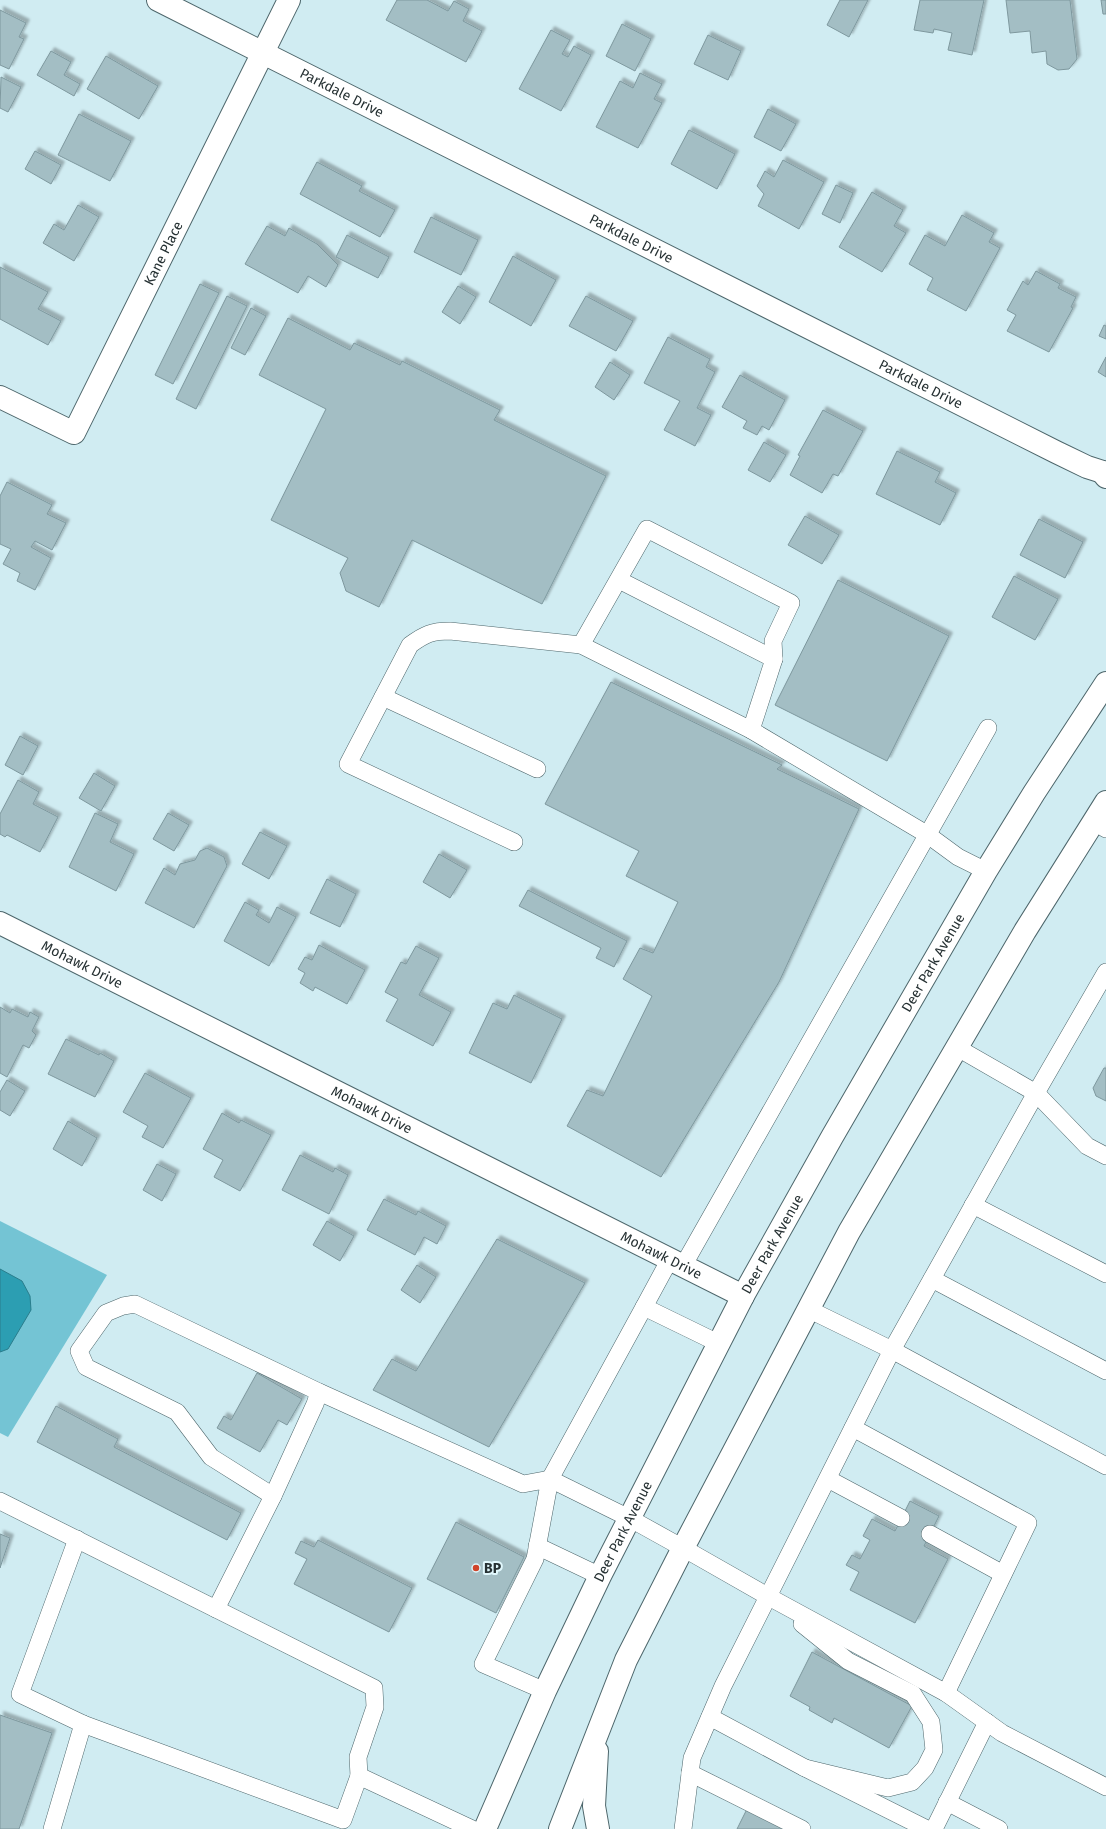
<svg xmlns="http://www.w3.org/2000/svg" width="1106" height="1829" font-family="'Fira Sans',sans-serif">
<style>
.green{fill:#74c4d4}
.water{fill:#2c9eb2;stroke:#2a7d8c}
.building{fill:#a3bec4;stroke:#7e989e;filter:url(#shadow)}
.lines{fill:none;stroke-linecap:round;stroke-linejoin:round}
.lane-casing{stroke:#4d666b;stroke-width:18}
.street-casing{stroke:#4d666b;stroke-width:24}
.primary-casing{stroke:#4d666b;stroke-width:24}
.lane{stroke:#fff;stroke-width:17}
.street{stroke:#fff;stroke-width:22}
.primary{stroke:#fff;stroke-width:22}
.poi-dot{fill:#d0452b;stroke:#e1f8fd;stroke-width:1.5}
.labels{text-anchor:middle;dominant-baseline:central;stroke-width:4;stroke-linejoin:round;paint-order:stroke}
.street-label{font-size:14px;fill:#263133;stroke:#e1f8fd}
.poi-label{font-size:14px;font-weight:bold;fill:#263133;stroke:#e1f8fd;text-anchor:start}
</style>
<defs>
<filter id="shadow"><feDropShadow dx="3.5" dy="-3.5" stdDeviation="1" flood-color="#0004"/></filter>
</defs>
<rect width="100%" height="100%" fill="#d0ecf2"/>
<!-- green -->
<polygon class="green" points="0,1221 107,1275 8,1437 0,1433"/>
<!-- water -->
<polygon class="water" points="0,1269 22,1281 30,1296 31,1310 8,1349 0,1352"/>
<!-- building -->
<g class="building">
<polygon points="397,0 427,0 448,11 454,1 469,9 463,21 482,31 466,62 386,20"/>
<polygon points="840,0 868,0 849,37 827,25"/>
<polygon points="920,0 984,0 972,55 948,50 952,33 934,29 933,33 914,30"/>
<polygon points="1006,0 1070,0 1077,59 1069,69 1058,70 1047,64 1046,51 1032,53 1030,31 1010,33"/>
<polygon points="1101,0 1106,0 1106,14 1103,14"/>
<polygon points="0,10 26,23 19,37 24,39 9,69 0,65"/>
<polygon points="622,24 651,39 635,71 606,56"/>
<polygon points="551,30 570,40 562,54 568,57 574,46 591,55 561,111 519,89"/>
<polygon points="708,35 741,51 728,80 694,64"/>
<polygon points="51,51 71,62 64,75 80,84 74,96 37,75"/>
<polygon points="106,56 158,86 139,119 87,89"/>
<polygon points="640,73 662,84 654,99 662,103 638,148 596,127 620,81 633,88"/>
<polygon points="1,77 21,87 8,112 0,108"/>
<polygon points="768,109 796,124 781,151 754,137"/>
<polygon points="79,114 131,141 110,181 58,155"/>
<polygon points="689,130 735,154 717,189 671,164"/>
<polygon points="35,151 61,165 51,184 25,169"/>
<polygon points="783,160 824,182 799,229 758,206 764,194 757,186 765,171 774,177"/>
<polygon points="317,162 362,186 359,191 395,210 380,237 300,194"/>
<polygon points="836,185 853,193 840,223 822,214"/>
<polygon points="872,192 903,210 894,226 906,233 882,272 839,247"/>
<polygon points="78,205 99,217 74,261 43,243 54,224 64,230"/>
<polygon points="962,215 994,233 989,242 1000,248 966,311 927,290 933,278 909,264 925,235 945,246"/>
<polygon points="431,217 478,240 461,275 414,252"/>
<polygon points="267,226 285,236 289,228 317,244 338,265 326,287 308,276 298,293 245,264"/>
<polygon points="347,235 389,257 378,278 336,257"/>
<polygon points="513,256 556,280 531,326 489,302"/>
<polygon points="0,267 48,292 38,309 61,321 48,345 0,319"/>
<polygon points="1036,271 1060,284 1058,288 1076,297 1071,307 1073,308 1049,352 1007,331 1016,315 1007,310 1023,281 1028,285"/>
<polygon points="200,284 219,293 173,384 155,375"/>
<polygon points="458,286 476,297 460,324 442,312"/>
<polygon points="227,296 247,306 196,409 176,399"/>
<polygon points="586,296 633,321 616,351 569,326"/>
<polygon points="251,308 266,316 245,355 231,348"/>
<polygon points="288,318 350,350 354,343 400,365 402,361 500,410 494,420 606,476 542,604 412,540 379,607 346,591 340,573 348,558 271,520 326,409 259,375"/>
<polygon points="1104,325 1106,326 1106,339 1099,336"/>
<polygon points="668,337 710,359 706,367 715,372 697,408 711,415 695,446 664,430 680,401 644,383"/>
<polygon points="1106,357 1106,377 1098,372"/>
<polygon points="610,362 630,375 614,400 595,387"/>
<polygon points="740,375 785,400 769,430 762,426 757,435 743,428 747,421 722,407"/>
<polygon points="823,410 863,431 838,476 833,474 822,493 790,475 800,456 798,455"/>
<polygon points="764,442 786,455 770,482 748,470"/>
<polygon points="897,451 940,472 935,482 956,493 940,525 876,494"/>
<polygon points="7,482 52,505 47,514 66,523 52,550 35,541 31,547 51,558 35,590 17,581 20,573 3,564 11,549 0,544 0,496"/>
<polygon points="805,516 839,535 822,564 788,545"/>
<polygon points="1039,519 1083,542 1065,578 1020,555"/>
<polygon points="1014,576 1058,599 1035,640 992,617"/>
<polygon points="838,580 949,636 887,761 775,705"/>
<polygon points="611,682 782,765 777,769 859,809 779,982 661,1177 567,1126 587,1090 603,1096 652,996 623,979 640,948 653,953 678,902 626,876 639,851 545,804"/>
<polygon points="20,736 38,746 23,775 5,765"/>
<polygon points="94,773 115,786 101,811 79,798"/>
<polygon points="18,780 39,792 33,804 58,817 40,852 7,835 5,837 0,834 0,814"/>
<polygon points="95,813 118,824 110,842 134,854 116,891 69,867"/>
<polygon points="168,813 189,825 174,851 153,839"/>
<polygon points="260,832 287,846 269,879 242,864"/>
<polygon points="207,848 224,857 227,866 194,928 145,903 164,868 175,875 180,864 195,860 200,851"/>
<polygon points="439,854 467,870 450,898 423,882"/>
<polygon points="327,879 356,894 340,927 310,913"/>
<polygon points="528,890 627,941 614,967 596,958 601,948 519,906"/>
<polygon points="245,902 259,910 256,915 269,923 277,907 296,917 269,966 224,941"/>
<polygon points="319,945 365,970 347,1004 315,987 313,991 300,983 305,973 298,969 305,957 312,960"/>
<polygon points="416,946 439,958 419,995 451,1012 433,1046 386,1021 398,999 385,992 401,962 406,964"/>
<polygon points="514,995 562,1019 531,1083 469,1053 493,1003 507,1009"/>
<polygon points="0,1007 10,1013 12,1009 28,1017 30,1012 39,1017 32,1031 36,1035 29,1048 23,1045 7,1077 0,1073"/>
<polygon points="66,1039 99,1055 100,1053 114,1061 95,1097 48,1074"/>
<polygon points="1104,1068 1106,1068 1106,1101 1096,1096 1093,1088"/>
<polygon points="145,1073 191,1098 163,1148 142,1137 148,1126 123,1112"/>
<polygon points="7,1080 25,1091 10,1116 0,1110 0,1092"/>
<polygon points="222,1113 239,1123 241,1120 271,1135 240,1191 214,1177 223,1160 203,1149"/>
<polygon points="68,1121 97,1138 82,1166 53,1149"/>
<polygon points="300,1155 333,1172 335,1168 348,1175 329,1214 282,1190"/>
<polygon points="157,1164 176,1174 162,1201 143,1190"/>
<polygon points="384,1199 416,1215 418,1211 446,1226 437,1244 424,1237 415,1255 367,1230"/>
<polygon points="327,1221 354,1236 340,1261 313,1245"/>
<polygon points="497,1239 585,1283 489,1447 373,1390 392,1359 416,1371"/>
<polygon points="417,1265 436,1277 420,1303 401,1290"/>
<polygon points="257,1373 302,1399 287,1425 278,1420 260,1452 217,1428 224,1416 231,1420"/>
<polygon points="56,1406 118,1439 114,1447 241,1513 227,1540 37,1442"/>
<polygon points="910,1501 939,1516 924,1546 948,1559 915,1623 850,1590 859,1572 846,1565 852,1555 860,1559 870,1540 863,1536 872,1519 895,1531"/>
<polygon points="456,1522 524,1557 496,1613 427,1579"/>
<polygon points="0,1534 10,1538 0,1568"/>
<polygon points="318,1540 412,1588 389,1632 294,1584 307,1559 295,1553 301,1541 314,1547"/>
<polygon points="812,1652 912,1706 889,1748 834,1718 832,1723 809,1710 810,1707 790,1696"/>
<polygon points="0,1715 52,1733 19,1829 0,1829"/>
<polygon points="748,1807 785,1825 783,1829 737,1829"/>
</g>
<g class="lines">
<defs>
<g id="lane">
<polyline points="619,580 774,659"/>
<polyline points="581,645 647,529 791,603 773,641 774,659 751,730"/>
<polyline points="383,697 537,769"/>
<polyline points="1093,821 1106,829"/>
<path d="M514,842L348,764L410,645C425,634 432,631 450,631L581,645L751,730L928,835L958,857L986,871"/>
<polyline points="956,1047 1036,1093 1106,972"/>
<polyline points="973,1205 1106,1274"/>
<polyline points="670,1259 644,1307 718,1343"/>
<polyline points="683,1266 988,728"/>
<polyline points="932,1279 1106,1371"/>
<polyline points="644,1307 550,1479 629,1518 683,1548 769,1597 946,1693 1002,1733 1106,1787"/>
<polyline points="808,1309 892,1350 1106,1466"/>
<polyline points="853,1428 1028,1523 946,1693"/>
<polyline points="828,1479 901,1518"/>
<polyline points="273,1496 315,1404 319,1392"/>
<polyline points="0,1501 374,1688 375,1707 358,1757 359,1776 472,1829"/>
<polyline points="930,1534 1003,1574"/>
<polyline points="77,1539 20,1694 83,1724"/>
<polyline points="537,1546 600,1576"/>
<polyline points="216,1609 273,1496 211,1457 177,1412 86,1367 79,1351 106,1313 123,1306 135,1304 319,1392 523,1484 550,1479 535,1559 483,1664 545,1691"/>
<polyline points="802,1624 848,1661 913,1694 931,1722 934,1750 925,1768 912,1782 888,1788 805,1768"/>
<polyline points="710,1717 805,1768 927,1829"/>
<polyline points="690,1773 802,1829"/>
<polyline points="947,1802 999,1829"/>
<polyline points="52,1829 83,1724 343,1820 359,1776"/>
<polyline points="683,1829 692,1758 723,1686 892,1350 1036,1093 1087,1146 1106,1156"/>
<polyline points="934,1829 987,1722"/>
</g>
<g id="street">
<path id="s1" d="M158,0L1056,452L1087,467L1106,473"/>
<path id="s2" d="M0,397L74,433L289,0"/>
<path id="s3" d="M0,923L743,1296"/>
</g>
<g id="primary">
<polyline points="1102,472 1106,477"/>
<polyline points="597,1751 594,1806 598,1829"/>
<path id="s4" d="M485,1829L545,1691L600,1576L743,1296L832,1137L986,871L1034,793L1106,683"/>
<polyline points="560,1829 626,1660 683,1548 849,1232 1025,931 1106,802"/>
</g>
</defs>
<!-- lane casing -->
<use href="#lane" class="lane-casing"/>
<!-- street casing -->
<use href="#street" class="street-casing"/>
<!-- primary casing -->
<use href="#primary" class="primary-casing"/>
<!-- lane -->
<use href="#lane" class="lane"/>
<!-- street -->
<use href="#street" class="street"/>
<!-- primary -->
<use href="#primary" class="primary"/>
</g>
<!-- markers -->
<circle class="poi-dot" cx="476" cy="1568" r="4"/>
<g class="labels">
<!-- street labels -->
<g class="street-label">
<text stroke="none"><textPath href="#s1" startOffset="206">Parkdale Drive</textPath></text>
<text stroke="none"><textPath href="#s1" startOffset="530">Parkdale Drive</textPath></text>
<text stroke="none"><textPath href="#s2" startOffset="283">Kane Place</textPath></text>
<text stroke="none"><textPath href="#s1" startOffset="854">Parkdale Drive</textPath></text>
<text stroke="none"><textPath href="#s4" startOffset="976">Deer Park Avenue</textPath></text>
<text stroke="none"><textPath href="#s3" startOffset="92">Mohawk Drive</textPath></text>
<text stroke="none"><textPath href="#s3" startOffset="416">Mohawk Drive</textPath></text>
<text stroke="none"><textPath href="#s4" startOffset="652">Deer Park Avenue</textPath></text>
<text stroke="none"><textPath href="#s3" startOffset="740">Mohawk Drive</textPath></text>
<text stroke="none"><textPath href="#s4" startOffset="328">Deer Park Avenue</textPath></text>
</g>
<!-- poi labels -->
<g class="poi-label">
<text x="484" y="1568">BP</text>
</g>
</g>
</svg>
